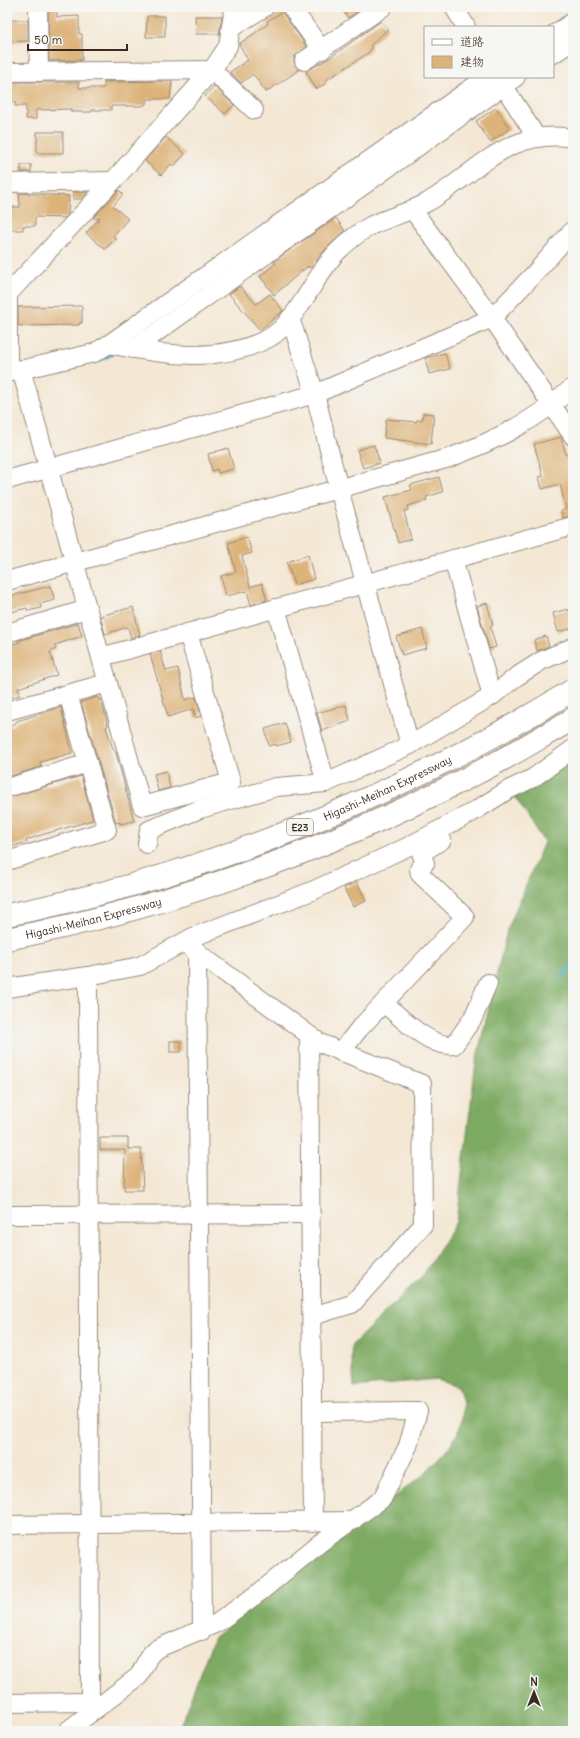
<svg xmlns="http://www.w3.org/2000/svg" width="580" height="1738" font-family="Delius,'Klee One',sans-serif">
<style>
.forest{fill:#7daa62;stroke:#5c6a40}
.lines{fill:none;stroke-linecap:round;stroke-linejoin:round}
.stream{stroke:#47b2c5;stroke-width:4}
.building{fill:#ddb379}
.minor-casing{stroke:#98897a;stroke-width:20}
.highway-casing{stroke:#98897a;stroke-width:24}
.minor{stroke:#fff;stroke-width:18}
.highway{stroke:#fff;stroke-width:22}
.labels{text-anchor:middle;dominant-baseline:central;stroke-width:3.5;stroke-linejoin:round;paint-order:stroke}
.shield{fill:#f6f6f2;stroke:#73675e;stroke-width:1}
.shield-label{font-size:10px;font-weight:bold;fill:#3b2a1e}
.street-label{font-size:11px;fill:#3b2a1e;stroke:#f6f6f2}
</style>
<rect width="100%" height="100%" fill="#f6f6f2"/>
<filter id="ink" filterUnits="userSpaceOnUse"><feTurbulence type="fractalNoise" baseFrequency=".025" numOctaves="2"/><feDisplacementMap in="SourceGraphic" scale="8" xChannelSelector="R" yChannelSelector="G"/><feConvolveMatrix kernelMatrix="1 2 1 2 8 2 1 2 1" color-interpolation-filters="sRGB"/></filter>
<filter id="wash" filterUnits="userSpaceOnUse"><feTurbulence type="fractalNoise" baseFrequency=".012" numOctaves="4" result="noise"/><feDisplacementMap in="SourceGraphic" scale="16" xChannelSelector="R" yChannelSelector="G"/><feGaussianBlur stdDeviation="0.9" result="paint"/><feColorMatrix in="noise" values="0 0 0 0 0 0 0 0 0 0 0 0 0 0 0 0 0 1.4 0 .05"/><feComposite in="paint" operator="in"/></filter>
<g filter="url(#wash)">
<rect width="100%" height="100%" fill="#f4e8d5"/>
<!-- forest -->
<path class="forest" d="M573,755V1731H178L214,1637L423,1475C443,1454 463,1438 463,1407C463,1400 460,1392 458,1386L436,1379L354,1387L351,1346L424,1274L456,1222L476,1062L507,931L544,842L509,787Z"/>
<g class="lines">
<!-- stream -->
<g class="stream">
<polyline points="97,361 112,354"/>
<polyline points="7,382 16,380"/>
<polyline points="561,978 573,964"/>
</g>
</g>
<g id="blocks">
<!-- building -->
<g class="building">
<polygon points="48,7 57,7 57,17 79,16 79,34 82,34 82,60 49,61"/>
<polygon points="304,7 316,7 308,13"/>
<polygon points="340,7 364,7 348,18"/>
<polygon points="282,12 307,47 294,57 294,62 299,70 266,92 253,74 241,83 230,72 248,60 239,44 268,24 267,21"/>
<polygon points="147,16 165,16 165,37 146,37"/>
<polygon points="195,16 222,16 219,34 196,34"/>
<polygon points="7,20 28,20 28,41 7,42"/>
<polygon points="381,21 388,29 370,46 372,48 368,53 325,81 327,83 316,89 306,71 328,59"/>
<polygon points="172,81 170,99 149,99 146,101 146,104 142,106 111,106 111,110 92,110 92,112 71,112 71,109 36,110 36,119 26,119 26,106 15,106 15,102 7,102 7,84 12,82 79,82 79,88 104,88 104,82"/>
<polygon points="214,86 234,105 225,114 205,96"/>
<polygon points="496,108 510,129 490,142 476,121"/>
<rect x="37" y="132" width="26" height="21"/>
<polygon points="166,137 185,154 174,166 171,164 161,175 145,161"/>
<rect x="21" y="165" width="10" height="7"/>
<polygon points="119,190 123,194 113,206 128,219 113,236 116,238 105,249 86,233 100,218 93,218"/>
<polygon points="73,192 88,192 82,199 73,199"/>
<polygon points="19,193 69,196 68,214 65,218 35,217 35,226 23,226 23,230 11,230 11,226 9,226 8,210 11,210 11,207 20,207"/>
<polygon points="336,218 345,231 320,255 314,265 309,268 308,266 274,295 260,276 276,263 274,261"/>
<polygon points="240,286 256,304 270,294 283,311 260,330 229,294"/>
<polygon points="82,306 82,323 79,323 79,325 20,326 18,325 18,307"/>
<polygon points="445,353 450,369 429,374 425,358"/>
<polygon points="423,413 434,414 431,444 384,438 386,419 416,422 417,420 422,420"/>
<polygon points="561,437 566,455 573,454 573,516 563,518 561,511 566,509 560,484 542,489 539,477 543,476 534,444"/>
<polygon points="374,445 380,463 363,468 357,450"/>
<polygon points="228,448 234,469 218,473 217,469 212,471 208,454"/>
<polygon points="439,477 443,492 426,497 427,500 408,506 408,510 404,511 411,539 398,543 385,497 412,490 410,485"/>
<polygon points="247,537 252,553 242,556 250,587 262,583 267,600 251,605 247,591 226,596 221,576 236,572 228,543"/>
<polygon points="308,555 314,579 294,585 287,562"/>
<polygon points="50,586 55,600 40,604 41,608 28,611 27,608 7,613 7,597"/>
<polygon points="487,603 493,625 490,626 496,647 489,649 477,606"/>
<polygon points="133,607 140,635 131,638 128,627 105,634 100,616"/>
<polygon points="568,609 568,611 573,609 573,628 558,632 553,613"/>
<polygon points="78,623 82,636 55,645 56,649 50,652 57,675 18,688 20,695 9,698 7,692 7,646 19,642 18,641"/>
<polygon points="422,629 427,648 402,655 396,637"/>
<polygon points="546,636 549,646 537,651 534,640"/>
<polygon points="160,651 166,671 178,668 185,700 196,697 201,716 195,718 193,709 168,717 150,654"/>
<polygon points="98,697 99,700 101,699 108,726 106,727 113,749 116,753 134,821 120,824 120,822 116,823 81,702"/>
<polygon points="346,705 350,721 322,731 317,713"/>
<polygon points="61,707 72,753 40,762 41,767 7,777 7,728 14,725 17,721"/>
<polygon points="285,723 291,742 276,746 276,744 269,746 265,729"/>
<polygon points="166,771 170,788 158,791 154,774"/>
<polygon points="81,776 93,820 41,835 26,840 27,842 7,848 7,798"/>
<polygon points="357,882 366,901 353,907 344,888"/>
<rect x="170" y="1041" width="11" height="11"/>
<polygon points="100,1138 128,1138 128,1149 141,1149 143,1190 124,1190 125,1150 100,1150"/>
</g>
</g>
</g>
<g filter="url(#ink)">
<use href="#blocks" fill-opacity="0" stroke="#98897a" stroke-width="1"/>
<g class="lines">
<defs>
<g id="minor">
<polyline points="38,7 39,72"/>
<polyline points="291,7 322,50"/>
<polyline points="454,7 466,27"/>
<polyline points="231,28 265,7"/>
<polyline points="553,35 573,22"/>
<polyline points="553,54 573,41"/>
<polyline points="304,61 383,7"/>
<polyline points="7,72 212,70 254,110"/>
<polyline points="498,77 537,138"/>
<polyline points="7,183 113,181"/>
<polyline points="412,209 492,318 573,436"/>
<polyline points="290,318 315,394 339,489 410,745"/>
<path d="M109,344C160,355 220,364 269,338C296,323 314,277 336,253C347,242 359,232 372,225C390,217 410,212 428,202C477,173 508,127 573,138"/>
<polyline points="133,349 516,77"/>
<polyline points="21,369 142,806 231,782 188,633"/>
<polyline points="8,372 8,294 113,181 212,70 228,46 234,7"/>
<polyline points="7,373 94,353 109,344 487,77"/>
<polyline points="7,480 315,394 492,318 536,272 573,230"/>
<polyline points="453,559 492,696"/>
<path d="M7,581L449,458C495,441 537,420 573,387"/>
<polyline points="276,608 326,783"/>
<polyline points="7,633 87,609"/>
<polyline points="101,657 573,526"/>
<polyline points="7,711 107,683"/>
<polyline points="7,788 88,763"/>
<polyline points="147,844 149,830 200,809 276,787 326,783 410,745 492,696 516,677 541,661 573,647"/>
<polyline points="7,861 107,830 68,694"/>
<polyline points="190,947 320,1043 422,1084 423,1225 352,1304 312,1316"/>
<polyline points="197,951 202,1631"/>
<polyline points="88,976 90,1702 95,1709"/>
<polyline points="7,988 88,976 140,966 193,937 312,891 407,847 473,812 508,790 533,778 573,749"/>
<path d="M384,1003C401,1018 430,1048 454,1045L473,1018L488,983"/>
<polyline points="309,1036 313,1522"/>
<polyline points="341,1052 359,1029 465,917 420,874 419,869 425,863 421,853 442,840"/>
<polyline points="7,1215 311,1214"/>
<polyline points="7,1525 353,1521"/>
<polyline points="7,1703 90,1702"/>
<polyline points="67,1731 139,1676 149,1656 156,1649 217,1623 260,1592 320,1543 382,1499 408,1446 418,1411 312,1412"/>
</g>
<g id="highway">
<path id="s1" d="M7,915C203,877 403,794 573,690"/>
<path id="s2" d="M7,939C169,907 325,851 471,776C506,759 539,738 573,719"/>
</g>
</defs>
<!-- minor casing -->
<use href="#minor" class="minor-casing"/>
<!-- highway casing -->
<use href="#highway" class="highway-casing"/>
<!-- minor -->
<use href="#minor" class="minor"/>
<!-- highway -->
<use href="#highway" class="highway"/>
</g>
</g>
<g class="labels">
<!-- shield labels -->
<rect class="shield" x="287" y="819" width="26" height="16" rx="3"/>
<g class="shield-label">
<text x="300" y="827">E23</text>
</g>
<!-- street labels -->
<g class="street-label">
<text stroke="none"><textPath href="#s1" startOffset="402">Higashi-Meihan Expressway</textPath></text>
<text stroke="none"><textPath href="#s2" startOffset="89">Higashi-Meihan Expressway</textPath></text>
</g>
</g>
<!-- margin -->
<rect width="580" height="1738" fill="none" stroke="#f6f6f2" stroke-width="24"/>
<!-- legend -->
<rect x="424" y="26" width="130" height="52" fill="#f6f6f2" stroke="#aba49d"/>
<rect x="432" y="39" width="20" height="6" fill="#ffffff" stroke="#aba49d"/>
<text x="460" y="46" font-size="12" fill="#3b2a1e">道路</text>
<rect x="432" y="56" width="20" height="12" fill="#ddb379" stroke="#aba49d"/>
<text x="460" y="66" font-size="12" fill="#3b2a1e">建物</text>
<!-- north arrow -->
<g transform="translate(534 1692)" stroke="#f6f6f2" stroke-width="3" paint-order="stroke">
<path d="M0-3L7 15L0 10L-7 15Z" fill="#3b2a1e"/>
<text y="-6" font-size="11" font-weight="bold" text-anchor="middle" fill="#3b2a1e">N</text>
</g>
<!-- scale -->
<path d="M28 44v6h99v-6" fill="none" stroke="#3b2a1e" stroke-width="2"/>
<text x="34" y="44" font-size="12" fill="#3b2a1e" stroke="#f6f6f2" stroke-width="3" paint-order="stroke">50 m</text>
</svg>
